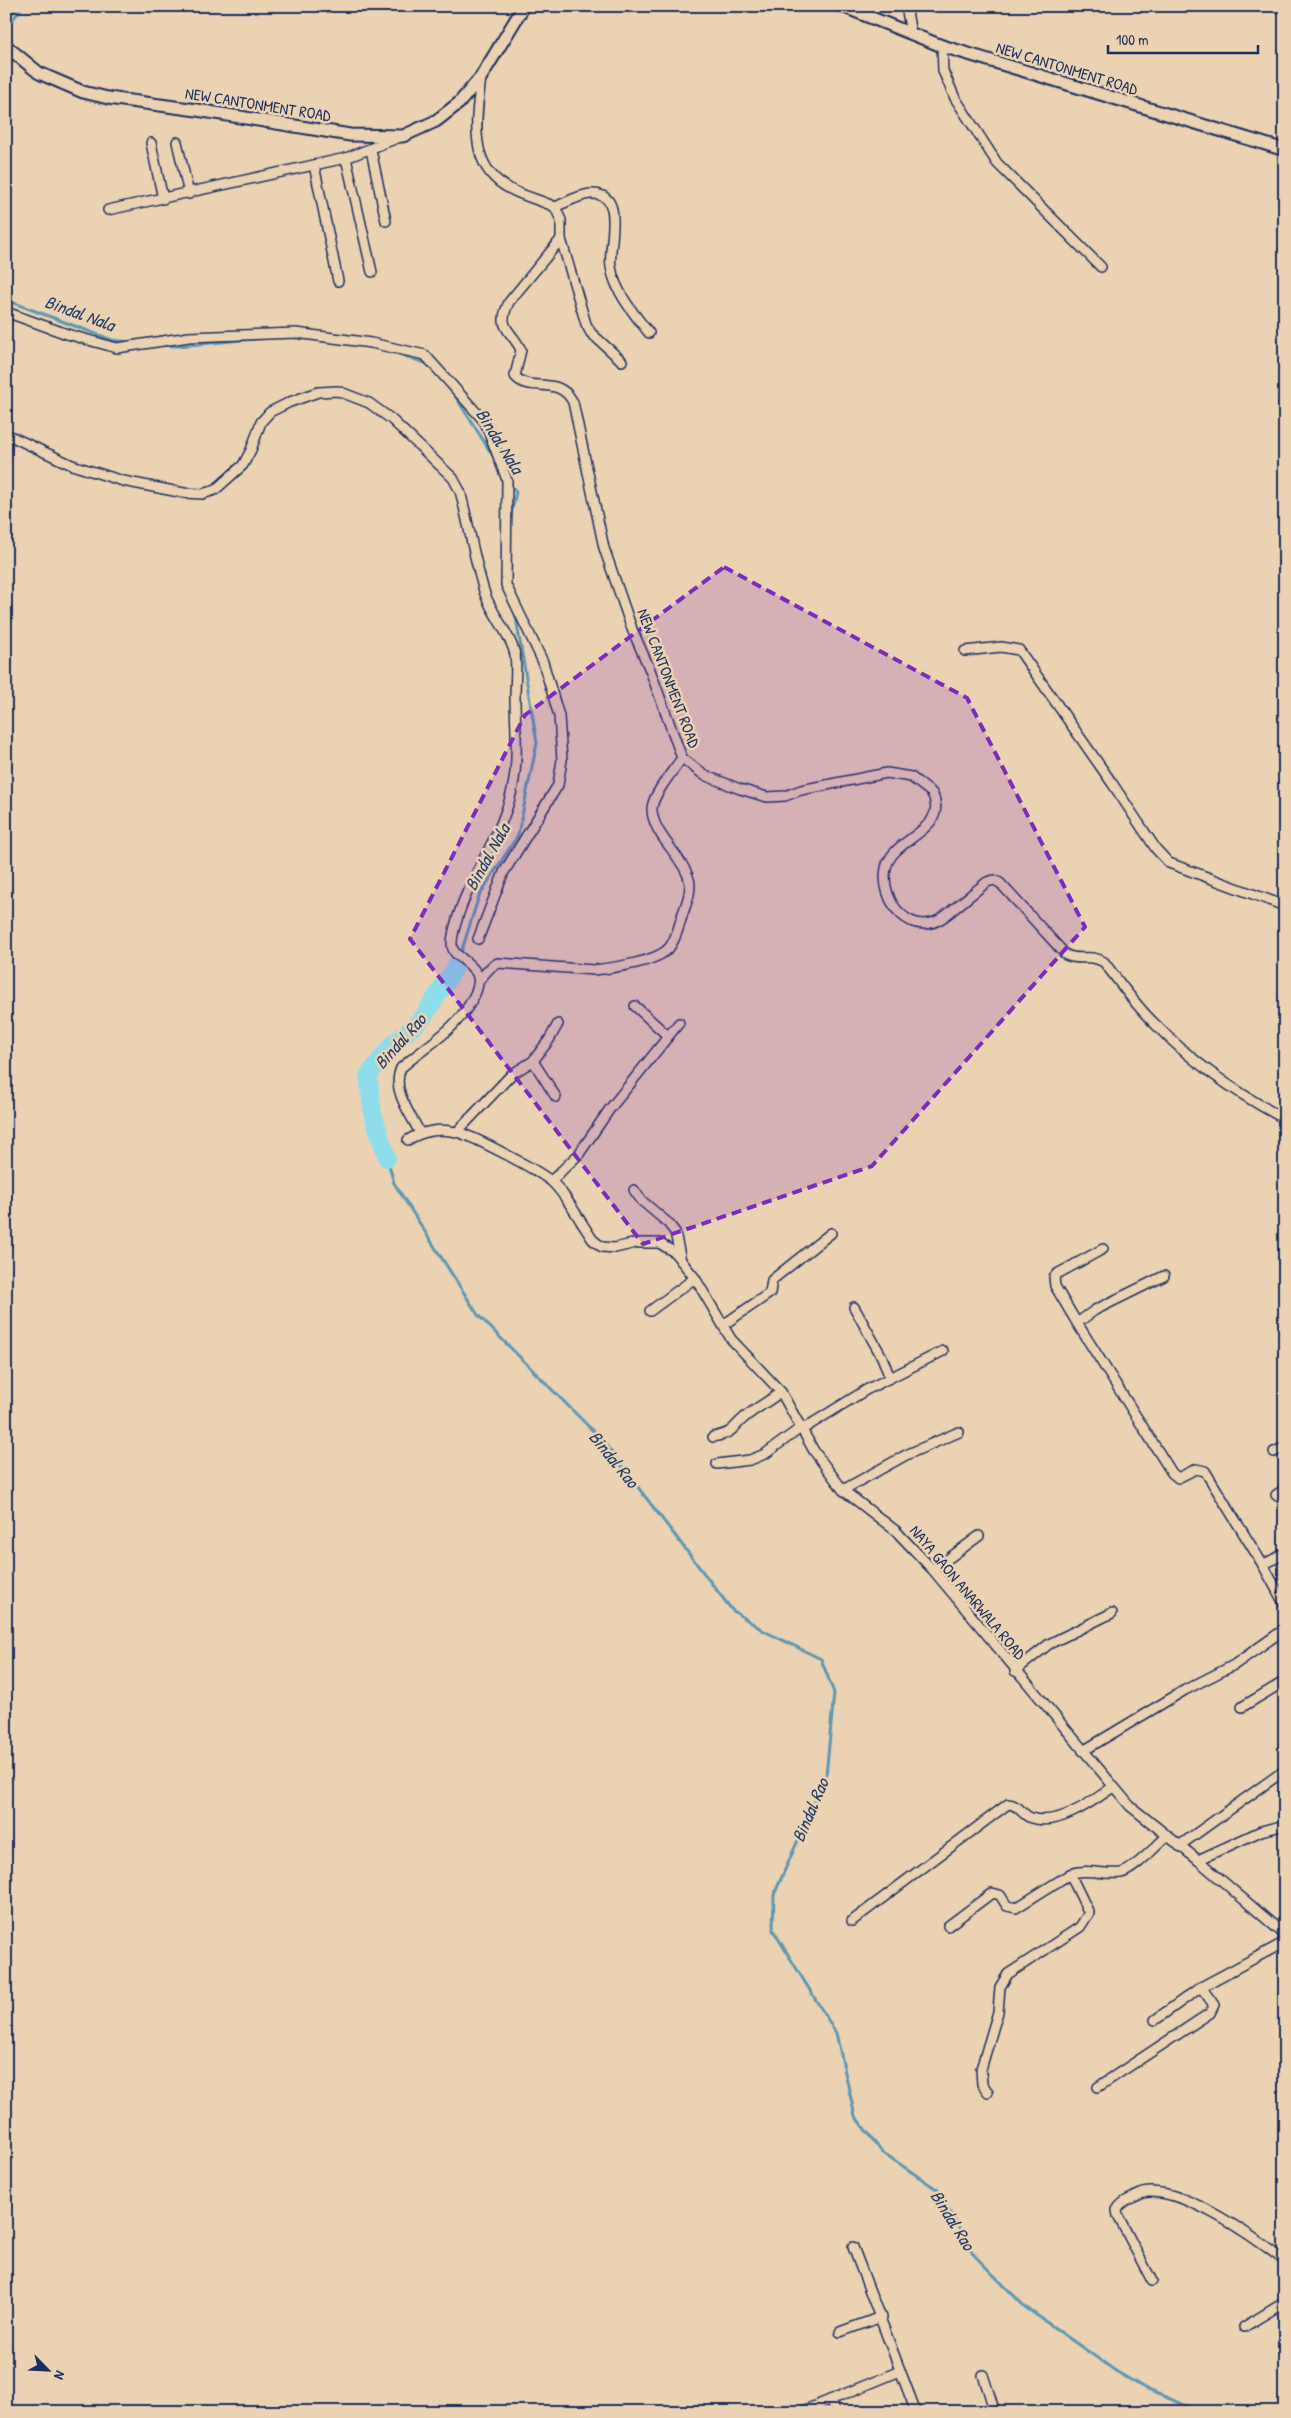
<svg xmlns="http://www.w3.org/2000/svg" width="1291" height="2418" font-family="'Patrick Hand',sans-serif">
<style>
.lines{fill:none;stroke-linecap:round;stroke-linejoin:round}
.stream{stroke:#5f97b2;stroke-width:3}
.river{stroke:#8dddea;stroke-width:18}
.minor-casing{stroke:#1b2f5e;stroke-width:12}
.tertiary-casing{stroke:#1b2f5e;stroke-width:15}
.minor{stroke:#ebd2b3;stroke-width:9}
.tertiary{stroke:#ebd2b3;stroke-width:11}
.marked{fill:#7b2cbf;fill-opacity:0.2;stroke:#7b2cbf;stroke-width:4;stroke-dasharray:10 6;stroke-linejoin:round}
.labels{text-anchor:middle;dominant-baseline:central;stroke-width:5;stroke-linejoin:round;paint-order:stroke}
.street-label{font-size:16px;fill:#1b2f5e;stroke:#ebd2b3}
.water-label{font-size:18px;font-style:italic;fill:#26406c;stroke:#ebd2b3}
</style>
<rect width="100%" height="100%" fill="#ebd2b3"/>
<filter id="ink" filterUnits="userSpaceOnUse"><feTurbulence type="fractalNoise" baseFrequency=".02" numOctaves="2"/><feDisplacementMap in="SourceGraphic" scale="10" xChannelSelector="R" yChannelSelector="G"/><feConvolveMatrix kernelMatrix="1 2 1 2 8 2 1 2 1" color-interpolation-filters="sRGB"/></filter>
<g filter="url(#ink)">
<g class="lines">
<!-- stream -->
<g class="stream">
<polyline points="6,28 23,6"/>
<polyline points="6,300 112,340 131,342"/>
<polyline points="291,337 310,339"/>
<polyline points="162,345 178,346 265,338"/>
<polyline points="399,354 431,365"/>
<polyline points="452,391 495,459"/>
<polyline points="509,482 516,492 510,520"/>
<polyline points="460,956 479,896 518,835 537,743 515,612"/>
<polyline points="387,1158 394,1183 478,1315 601,1439 732,1610 764,1631 821,1659 834,1693 826,1776 774,1895 773,1930 836,2033 855,2116 882,2152 938,2190 973,2254 1025,2307 1117,2372 1148,2390 1202,2412"/>
</g>
<!-- river -->
<polyline class="river" points="387,1158 373,1114 368,1076 391,1046 422,1019 455,968 459,959"/>
<defs>
<g id="minor">
<polyline points="906,6 911,34"/>
<polyline points="6,11 11,6"/>
<polyline points="942,46 943,71 955,98 997,163 1101,267"/>
<path d="M481,77C477,114 467,163 505,186C520,196 539,199 555,207L561,220V239L509,302C496,329 511,329 521,350L515,376C529,394 558,374 573,402L604,548L632,629L650,670L682,758L704,775L740,789L767,797L785,796L801,790L887,773L911,777L932,793C951,831 892,837 886,868C879,902 913,941 945,916C959,905 973,893 987,882L994,880L1000,883L1066,955C1081,962 1088,953 1104,962C1120,983 1136,1006 1155,1024C1192,1062 1238,1094 1285,1119"/>
<polyline points="177,142 189,194"/>
<polyline points="151,143 163,199"/>
<polyline points="371,150 386,221"/>
<polyline points="346,158 372,272"/>
<polyline points="314,165 338,281"/>
<path d="M555,207C565,203 579,195 590,194C628,191 607,247 611,267C615,292 634,314 649,333"/>
<polyline points="108,210 346,158 400,137"/>
<polyline points="561,239 586,324 591,333 622,361"/>
<polyline points="6,312 67,334 117,348 189,337 296,333 371,343 425,355 485,422 507,480 506,585 543,662 559,716 562,760 558,785 504,872 478,939"/>
<path d="M6,434L72,465L123,481L184,493L202,494L215,490L243,465L251,450L261,422L270,412L290,402L318,392L338,391L369,403L391,419L453,478L460,491C469,524 474,560 485,594C492,614 512,637 515,655C517,668 515,683 515,696C515,731 520,764 510,798C498,842 468,879 456,923C445,960 458,949 476,972C480,979 478,988 475,994C459,1029 428,1044 401,1068C391,1090 410,1113 420,1133"/>
<polyline points="965,651 1001,647 1019,650 1112,783 1156,849 1169,863 1285,906"/>
<path d="M479,980L491,967L498,963L594,970C612,968 657,962 669,948C677,938 679,925 683,913C687,902 693,888 688,876C680,854 653,834 652,810C651,796 674,770 682,758"/>
<polyline points="635,1006 668,1036"/>
<polyline points="533,1061 556,1097"/>
<polyline points="457,1132 512,1074 533,1061 549,1040 558,1024"/>
<path d="M408,1140C422,1131 440,1128 456,1132C472,1135 537,1170 551,1181C566,1194 581,1223 593,1240L602,1247L615,1248L636,1243H659L674,1252L695,1278L731,1339L781,1392L814,1451L843,1490L896,1531L933,1570L1130,1806L1198,1860L1285,1935"/>
<polyline points="551,1181 579,1154 609,1110 679,1023"/>
<polyline points="634,1190 642,1201 668,1223 675,1232 681,1261"/>
<polyline points="1103,1249 1057,1274 1054,1277 1055,1286 1077,1323 1172,1473 1178,1478 1196,1469 1205,1471 1263,1565 1285,1553"/>
<polyline points="854,1307 882,1357 890,1378"/>
<polyline points="650,1311 695,1278"/>
<polyline points="1077,1323 1095,1310 1164,1276"/>
<polyline points="723,1325 770,1293 772,1280 831,1233"/>
<polyline points="803,1429 866,1390 943,1351"/>
<path d="M713,1437C734,1433 731,1429 745,1417C756,1408 769,1401 781,1392"/>
<polyline points="1274,1452 1285,1447"/>
<polyline points="717,1464 750,1460 765,1454 802,1427"/>
<polyline points="843,1490 906,1455 959,1432"/>
<polyline points="1276,1495 1285,1489"/>
<polyline points="1263,1565 1285,1605"/>
<polyline points="933,1570 979,1536"/>
<polyline points="1015,1671 1049,1644 1112,1613"/>
<polyline points="1242,1707 1285,1681"/>
<polyline points="1083,1751 1185,1690 1234,1665 1285,1629"/>
<polyline points="1179,1846 1285,1770"/>
<polyline points="1198,1860 1261,1831 1285,1825"/>
<path d="M852,1921L1008,1804C1020,1805 1021,1814 1031,1818C1058,1827 1093,1801 1113,1787"/>
<polyline points="948,1926 992,1893 1000,1895 1007,1906 1016,1908 1070,1874"/>
<polyline points="1155,2020 1201,1987"/>
<polyline points="1098,2087 1210,2013 1214,2005 1201,1987 1285,1942"/>
<path d="M988,2092L982,2084L981,2069L998,2012L1000,1987L1008,1974L1080,1927L1089,1913L1070,1874C1087,1868 1103,1875 1121,1873C1133,1871 1157,1845 1167,1836"/>
<polyline points="853,2247 916,2412"/>
<path d="M1152,2281L1118,2216L1117,2210C1120,2204 1125,2201 1132,2198C1137,2196 1143,2192 1149,2192C1189,2191 1254,2237 1285,2261"/>
<polyline points="1244,2327 1285,2302"/>
<polyline points="840,2332 881,2317"/>
<polyline points="983,2375 995,2412"/>
<polyline points="800,2412 830,2400"/>
<polyline points="835,2412 830,2400 900,2371"/>
</g>
<g id="tertiary">
<polyline points="842,6 942,46 1285,150"/>
<polyline points="6,46 39,73 83,92 108,98 197,110 350,135 403,136 436,121 459,103 481,77 524,6"/>
</g>
</defs>
<!-- minor casing -->
<use href="#minor" class="minor-casing"/>
<!-- tertiary casing -->
<use href="#tertiary" class="tertiary-casing"/>
<!-- minor -->
<use href="#minor" class="minor"/>
<!-- tertiary -->
<use href="#tertiary" class="tertiary"/>
</g>
</g>
<!-- marked area -->
<path class="marked" d="M724,567L967,698L1085,927L872,1166L643,1244L410,939L525,715Z"/>
<g class="labels">
<!-- street labels -->
<g class="street-label">
<text transform="translate(1067 68) rotate(17)">NEW CANTONMENT ROAD</text>
<text transform="translate(258 104) rotate(9)">NEW CANTONMENT ROAD</text>
<text transform="translate(669 678) rotate(69)">NEW CANTONMENT ROAD</text>
<text transform="translate(968 1592) rotate(50)">NAYA GAON ANARWALA ROAD</text>
</g>
<!-- water labels -->
<g class="water-label">
<text transform="translate(80 313) rotate(20)">Bindal Nala</text>
<text transform="translate(500 441) rotate(58)">Bindal Nala</text>
<text transform="translate(487 857) rotate(-61)">Bindal Nala</text>
<text transform="translate(400 1041) rotate(-48)">Bindal Rao</text>
<text transform="translate(614 1459) rotate(51)">Bindal Rao</text>
<text transform="translate(810 1810) rotate(-67)">Bindal Rao</text>
<text transform="translate(953 2220) rotate(58)">Bindal Rao</text>
</g>
</g>
<!-- margin -->
<rect width="1291" height="2418" fill="none" stroke="#ebd2b3" stroke-width="25"/>
<rect x="12" y="12" width="1266" height="2393" fill="none" stroke="#1b2f5e" stroke-width="2" filter="url(#ink)"/>
<!-- north arrow -->
<g transform="translate(48 2370) rotate(114)" stroke="#ebd2b3" stroke-width="4" paint-order="stroke">
<path d="M0-4L9 19L0 12L-9 19Z" fill="#1b2f5e"/>
<text y="-8" font-size="14" font-weight="bold" text-anchor="middle" fill="#1b2f5e">N</text>
</g>
<!-- scale -->
<path d="M1108 45v8h150v-8" fill="none" stroke="#1b2f5e" stroke-width="2.5"/>
<text x="1116" y="45" font-size="15" fill="#1b2f5e" stroke="#ebd2b3" stroke-width="4" paint-order="stroke">100 m</text>
</svg>
